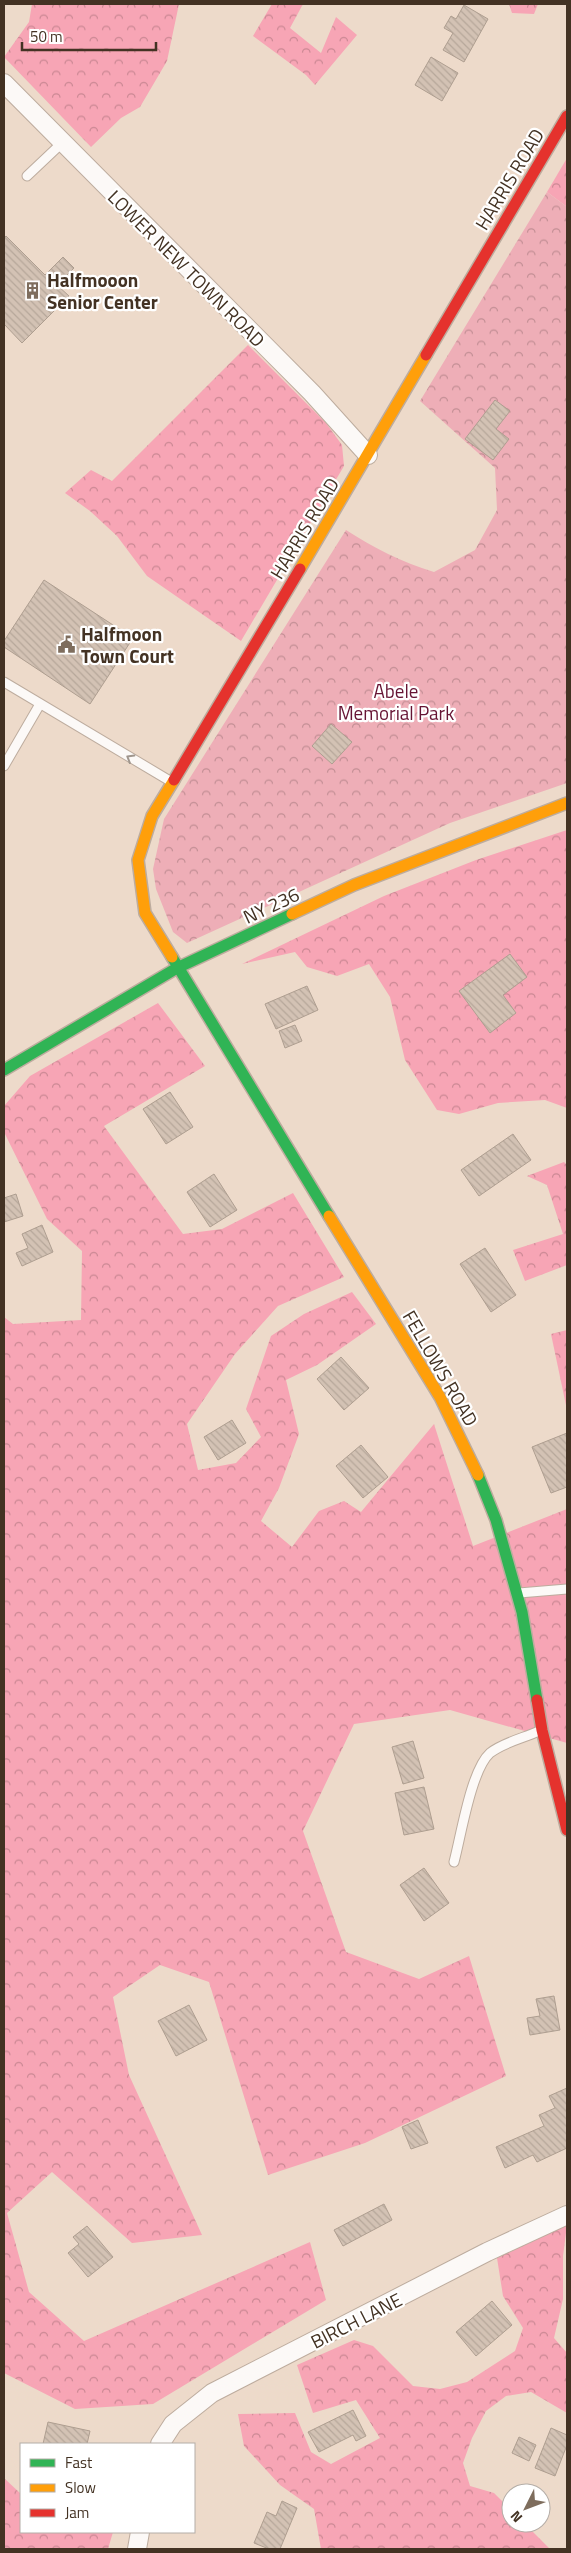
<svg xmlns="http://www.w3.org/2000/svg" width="571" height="2553" font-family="'Titillium Web',sans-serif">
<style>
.forest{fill:url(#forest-crowns)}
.park{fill:url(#park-crowns)}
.building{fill:url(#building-back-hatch);stroke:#ae9e90}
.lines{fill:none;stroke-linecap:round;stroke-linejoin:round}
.lane-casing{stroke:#bdac9e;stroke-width:11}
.street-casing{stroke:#bdac9e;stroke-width:20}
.fast-casing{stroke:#bdac9e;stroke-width:14}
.slow-casing{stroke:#bdac9e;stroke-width:14}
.jam-casing{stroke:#bdac9e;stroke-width:14}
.lane{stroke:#fcf9f7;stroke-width:9}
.street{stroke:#fcf9f7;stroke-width:18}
.fast{stroke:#30b455;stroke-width:11}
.slow{stroke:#ff9f0a;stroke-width:11}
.jam{stroke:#e5322d;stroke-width:11}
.oneway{stroke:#a0968d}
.labels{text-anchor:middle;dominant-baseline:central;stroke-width:4.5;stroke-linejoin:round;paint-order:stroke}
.street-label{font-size:19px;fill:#433223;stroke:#fff}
.poi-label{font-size:19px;font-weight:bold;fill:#433223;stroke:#fff;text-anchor:start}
.park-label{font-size:19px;fill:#661434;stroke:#fff}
</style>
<defs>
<pattern id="forest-crowns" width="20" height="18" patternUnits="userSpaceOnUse" patternTransform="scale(1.25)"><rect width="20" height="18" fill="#f7a5b5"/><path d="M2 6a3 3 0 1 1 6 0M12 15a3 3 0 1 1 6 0" fill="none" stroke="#ca8793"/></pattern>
<pattern id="park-crowns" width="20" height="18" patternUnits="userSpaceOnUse" patternTransform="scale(1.25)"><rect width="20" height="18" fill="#eeaeb7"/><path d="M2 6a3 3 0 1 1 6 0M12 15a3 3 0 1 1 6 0" fill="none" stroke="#c28e94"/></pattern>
<pattern id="building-back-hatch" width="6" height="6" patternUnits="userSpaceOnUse" patternTransform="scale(1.25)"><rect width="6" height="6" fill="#d3c2b4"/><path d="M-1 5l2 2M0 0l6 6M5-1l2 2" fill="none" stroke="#b6a79a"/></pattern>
</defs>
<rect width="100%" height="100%" fill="#eddaca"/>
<!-- forest -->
<g class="forest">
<polygon points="32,4 179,4 167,61 140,107 121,118 91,147 4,57 29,22"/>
<polygon points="272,4 303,4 290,28 321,53 336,17 357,35 315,85 306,75 253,36"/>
<polygon points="509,4 538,4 534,14 512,13"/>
<polygon points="567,158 567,207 547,192"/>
<polygon points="248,345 326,423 342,445 344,466 241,641 147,576 117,536 90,511 65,493 91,470 112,481"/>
<polygon points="567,830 567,1108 545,1100 498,1103 459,1114 437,1110 405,1060 390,997 369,964 337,976 307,967 295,952 242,964 384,896 476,860"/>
<polygon points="158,1003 205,1066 104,1126 183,1234 222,1229 293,1193 344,1277 278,1306 235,1354 187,1424 198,1470 236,1463 261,1437 246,1409 271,1336 304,1314 352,1292 376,1324 317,1365 286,1380 299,1434 279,1488 261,1521 292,1547 319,1511 344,1501 361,1512 434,1424 473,1546 567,1509 567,1743 450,1710 354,1724 303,1831 346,1952 419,1979 469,1956 506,2076 365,2143 268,2175 209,1982 160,1965 113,1997 129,2075 202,2235 132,2243 52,2172 7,2213 29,2292 84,2341 310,2242 326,2300 153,2404 75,2409 4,2373 4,1317 13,1324 81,1320 82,1251 47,1219 4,1132 4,1106 30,1076"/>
<polygon points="564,1162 567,1165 567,1265 525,1281 513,1250 563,1234 547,1185 527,1176"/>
<polygon points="567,1330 567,1410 551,1334"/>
<polygon points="567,2225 563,2256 563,2299 554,2338 567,2353 567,2413 531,2392 506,2396 486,2411 472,2438 463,2463 470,2486 494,2493 511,2510 511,2523 524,2523 550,2549 321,2549 314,2509 280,2485 244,2446 238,2414 295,2413 311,2452 331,2464 380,2438 356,2400 313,2413 297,2365 354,2340 373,2346 413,2386 440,2389 467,2382 515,2351 523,2328 503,2296 497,2258"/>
<polygon points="4,2478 21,2494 21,2532 113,2532 108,2549 4,2549"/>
</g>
<!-- park -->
<path class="park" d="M547,192L567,207V783L450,823L187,943L173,932L156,889L153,869L164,819L346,530C374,548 401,562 434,572L475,550L497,510L495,468L420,401Z"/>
<!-- building -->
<g class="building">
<polygon points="464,5 488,19 464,62 443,50 453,33 444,28 451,16 456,19"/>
<polygon points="431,57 458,73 442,101 415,85"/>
<polygon points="6,236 45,275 63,257 74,268 57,285 69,296 22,343 4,324 4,238"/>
<polygon points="495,400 510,411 496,429 509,439 493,460 465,439"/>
<polygon points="44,580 133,638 90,704 4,647 4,641"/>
<polygon points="331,724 352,742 332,764 312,746"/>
<polygon points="510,954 527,977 503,995 516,1013 490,1033 459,991"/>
<polygon points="307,986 318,1010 276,1029 265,1004"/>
<polygon points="295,1025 302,1041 285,1048 279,1031"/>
<polygon points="170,1092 193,1127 166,1144 143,1109"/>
<polygon points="513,1134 531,1160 479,1196 461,1170"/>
<polygon points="214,1174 237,1210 210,1227 187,1192"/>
<polygon points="16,1194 23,1216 4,1222 4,1198"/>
<polygon points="42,1225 53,1252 22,1266 16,1253 28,1248 22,1234"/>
<polygon points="485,1248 516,1295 491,1312 460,1264"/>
<polygon points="341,1357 369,1388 344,1410 317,1379"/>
<polygon points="232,1420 246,1443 218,1460 204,1437"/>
<polygon points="567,1433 567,1487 551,1493 532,1447"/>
<polygon points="361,1445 388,1477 363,1498 336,1466"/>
<polygon points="413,1741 424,1778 403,1784 392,1747"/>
<polygon points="424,1787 434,1829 404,1835 395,1793"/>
<polygon points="424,1868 449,1903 424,1921 400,1885"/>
<polygon points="554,1996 560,2030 530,2035 527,2018 540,2016 536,1999"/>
<polygon points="189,2005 207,2040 176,2056 158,2021"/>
<polygon points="567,2088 567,2148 537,2162 533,2155 505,2168 496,2147 544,2126 539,2115 555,2108 549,2096"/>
<polygon points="418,2120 428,2143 411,2149 402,2127"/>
<polygon points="384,2204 392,2220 343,2246 334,2230"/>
<polygon points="87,2226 113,2257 88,2277 68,2253 79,2244 73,2237"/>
<polygon points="492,2301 512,2325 476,2356 456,2332"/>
<polygon points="353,2410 366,2436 356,2441 353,2435 319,2452 308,2432"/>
<polygon points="48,2422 90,2431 87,2444 43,2444"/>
<polygon points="551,2428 567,2435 567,2445 555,2476 535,2468"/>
<polygon points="519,2437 536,2445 529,2461 512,2453"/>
<polygon points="282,2501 297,2508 280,2549 269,2549 254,2543 267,2512 276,2516"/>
</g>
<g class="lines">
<defs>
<g id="lane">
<polyline points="27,176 63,142"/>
<polyline points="4,682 170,781"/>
<polyline points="4,766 40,704"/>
<polyline points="519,1593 567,1589"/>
<path d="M454,1862C461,1836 471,1770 490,1753C504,1742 524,1738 539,1731"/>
</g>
<g id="street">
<polyline points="4,83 312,393 368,455"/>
<polyline points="160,2444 173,2424 212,2393 487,2252 567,2215"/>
<polyline points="137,2549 140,2532"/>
</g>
<g id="fast">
<polyline points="172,957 329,1216"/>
<polyline points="4,1070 177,968 292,914"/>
<polyline points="478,1475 496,1520 522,1612 537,1700"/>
</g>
<g id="slow">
<polyline points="300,569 426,355"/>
<polyline points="292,914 354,885 567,803"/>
<polyline points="172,957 145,913 138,860 152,816 174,780"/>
<polyline points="329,1216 440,1397 478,1475"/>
</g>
<g id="jam">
<polyline points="426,355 567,116"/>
<polyline points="174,780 300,569"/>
<polyline points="537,1700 542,1730 567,1830"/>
</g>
</defs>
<!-- lane casing -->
<use href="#lane" class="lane-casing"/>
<!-- street casing -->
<use href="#street" class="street-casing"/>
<!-- fast casing -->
<use href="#fast" class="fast-casing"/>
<!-- slow casing -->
<use href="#slow" class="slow-casing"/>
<!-- jam casing -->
<use href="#jam" class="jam-casing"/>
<!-- lane -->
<use href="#lane" class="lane"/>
<!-- street -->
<use href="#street" class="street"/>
<!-- fast -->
<use href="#fast" class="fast"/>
<!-- slow -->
<use href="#slow" class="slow"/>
<!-- jam -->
<use href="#jam" class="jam"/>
</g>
<!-- one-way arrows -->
<defs><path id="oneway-chevron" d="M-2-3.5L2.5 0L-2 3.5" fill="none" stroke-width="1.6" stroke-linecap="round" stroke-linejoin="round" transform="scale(1.25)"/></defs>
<use class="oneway" href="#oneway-chevron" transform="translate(130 758) rotate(-149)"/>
<!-- icons -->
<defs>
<symbol id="building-bare" viewBox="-9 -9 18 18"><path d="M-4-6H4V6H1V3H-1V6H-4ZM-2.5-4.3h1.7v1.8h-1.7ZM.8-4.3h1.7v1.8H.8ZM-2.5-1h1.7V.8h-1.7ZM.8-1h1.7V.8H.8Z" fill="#7e6d5d" stroke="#fff" stroke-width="2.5" paint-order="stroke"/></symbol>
<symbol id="civic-bare" viewBox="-9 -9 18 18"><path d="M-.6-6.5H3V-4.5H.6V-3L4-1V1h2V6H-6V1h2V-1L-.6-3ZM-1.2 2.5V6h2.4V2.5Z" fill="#7e6d5d" stroke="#fff" stroke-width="2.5" paint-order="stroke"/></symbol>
</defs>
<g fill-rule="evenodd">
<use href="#building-bare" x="20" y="278" width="25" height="25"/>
<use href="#civic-bare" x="54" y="632" width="25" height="25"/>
</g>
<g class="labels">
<!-- street labels -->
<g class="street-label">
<text transform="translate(509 179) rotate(-59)">HARRIS ROAD</text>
<text transform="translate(187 268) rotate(45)">LOWER NEW TOWN ROAD</text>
<text transform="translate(304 528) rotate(-59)">HARRIS ROAD</text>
<text transform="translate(271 905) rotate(-25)">NY 236</text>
<text transform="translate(441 1368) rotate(60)">FELLOWS ROAD</text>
<text transform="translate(356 2320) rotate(-27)">BIRCH LANE</text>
</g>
<!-- poi labels -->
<g class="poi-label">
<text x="47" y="279">Halfmooon<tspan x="47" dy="22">Senior Center</tspan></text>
<text x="81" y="633">Halfmoon<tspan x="81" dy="22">Town Court</tspan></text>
</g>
<!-- park labels -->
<g class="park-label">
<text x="396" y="690">Abele<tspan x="396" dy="22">Memorial Park</tspan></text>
</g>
</g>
<!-- border -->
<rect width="571" height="2553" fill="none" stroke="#433223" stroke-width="10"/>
<!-- legend -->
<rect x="20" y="2443" width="175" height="90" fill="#ffffff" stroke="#b4ada7"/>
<rect x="30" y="2459" width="25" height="8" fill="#30b455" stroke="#b4ada7"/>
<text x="65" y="2468" font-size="15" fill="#433223">Fast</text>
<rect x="30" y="2484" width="25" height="8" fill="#ff9f0a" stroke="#b4ada7"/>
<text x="65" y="2493" font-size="15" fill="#433223">Slow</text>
<rect x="30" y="2509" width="25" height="8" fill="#e5322d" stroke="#b4ada7"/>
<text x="65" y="2518" font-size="15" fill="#433223">Jam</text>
<!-- north arrow -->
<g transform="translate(526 2508) rotate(228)"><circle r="24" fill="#ffffff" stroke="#b4ada7"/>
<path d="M0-4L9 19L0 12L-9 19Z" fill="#7e6d5d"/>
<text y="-8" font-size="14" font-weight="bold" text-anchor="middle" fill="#433223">N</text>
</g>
<!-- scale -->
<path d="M22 42v8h134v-8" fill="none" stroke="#433223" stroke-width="2.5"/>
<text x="30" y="42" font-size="15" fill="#433223" stroke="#ffffff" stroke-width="4" paint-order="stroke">50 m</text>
</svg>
